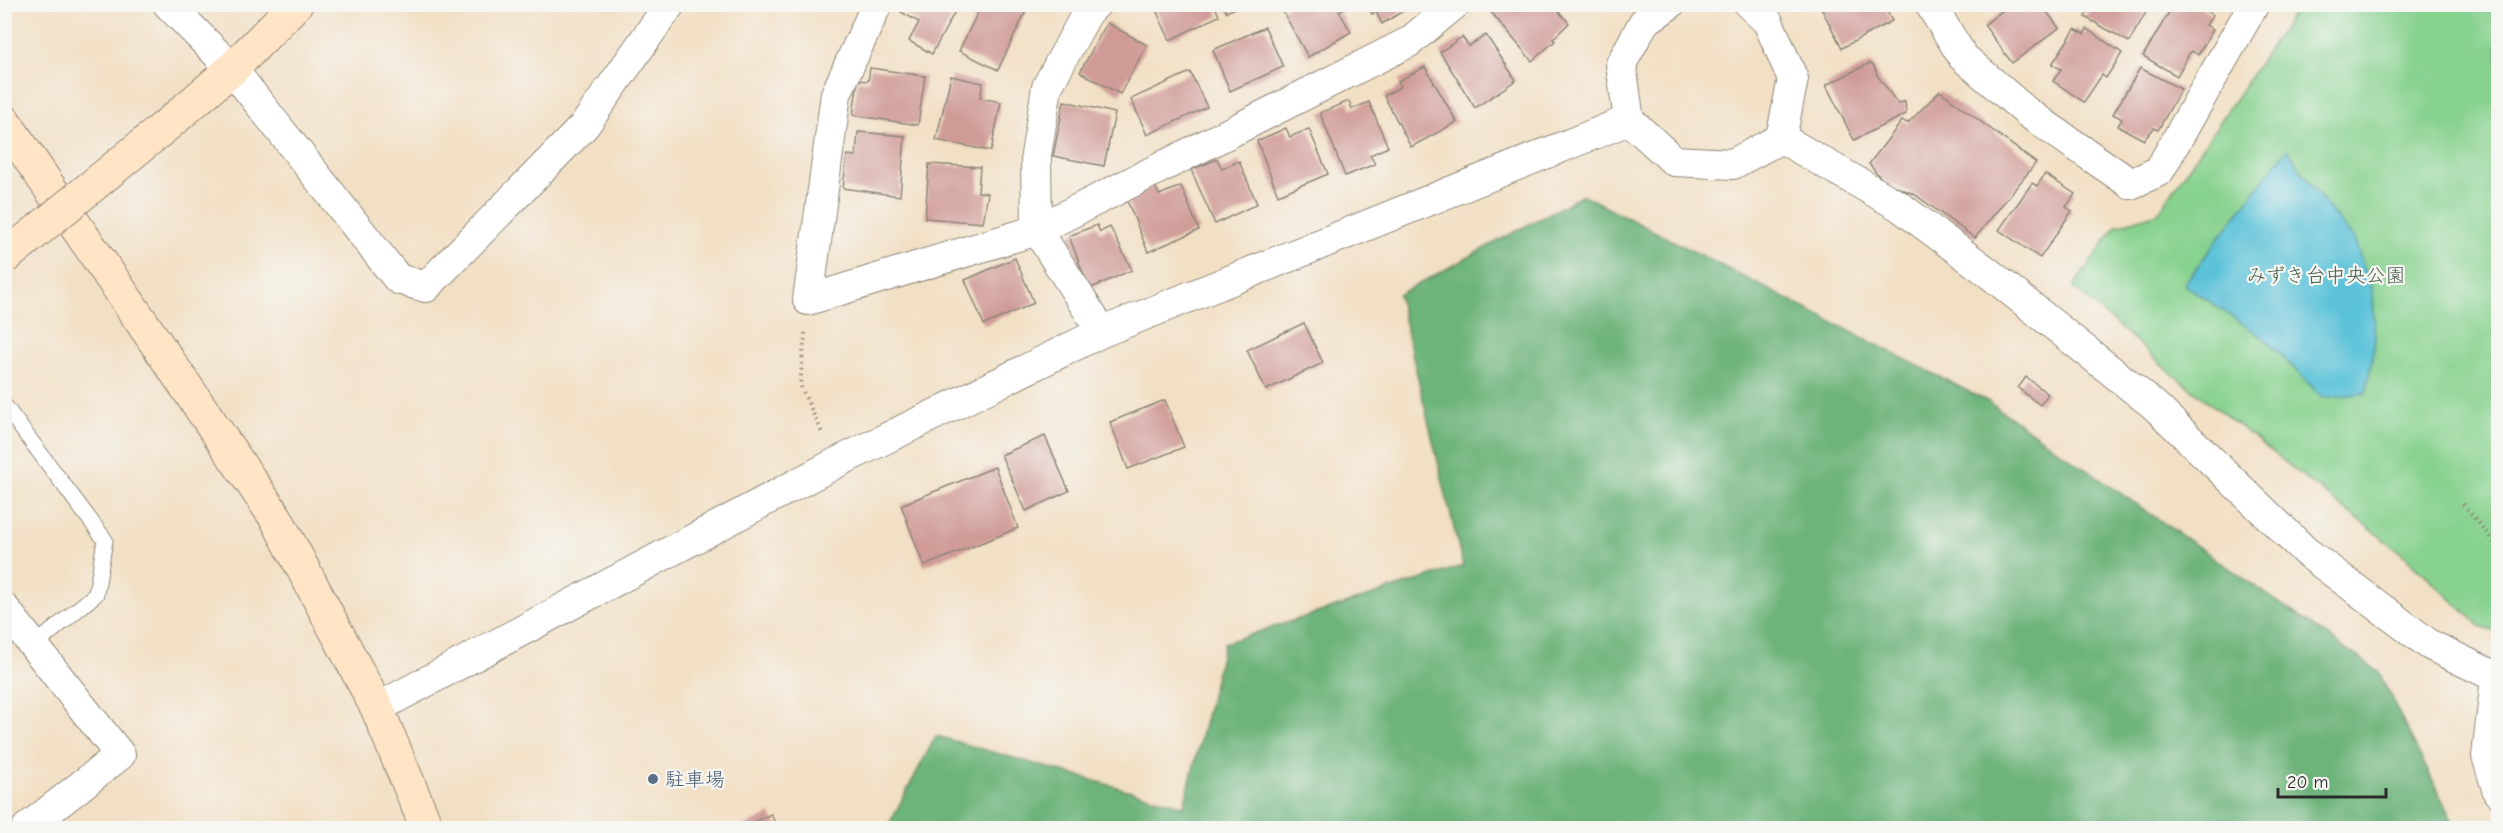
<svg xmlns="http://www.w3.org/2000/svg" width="2503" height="833" font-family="'Comic Neue','Klee One',sans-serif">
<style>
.green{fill:#87d28f;stroke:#597e5d;stroke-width:1.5}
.forest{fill:#6db47a;stroke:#4c7052;stroke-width:1.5}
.water{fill:#5bc2d9;stroke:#437682;stroke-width:1.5}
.building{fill:#d09b97}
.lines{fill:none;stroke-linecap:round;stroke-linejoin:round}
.lane-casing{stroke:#8e8678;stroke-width:17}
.street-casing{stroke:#8e8678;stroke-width:32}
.secondary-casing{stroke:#8e8678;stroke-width:35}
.path{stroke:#8e8678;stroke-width:4;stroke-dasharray:1.5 4.5;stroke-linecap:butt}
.lane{stroke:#fff;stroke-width:15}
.street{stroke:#fff;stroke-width:30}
.secondary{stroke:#ffe4c6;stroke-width:33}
.secondary-bridge-casing{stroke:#8e8678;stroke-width:35;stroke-linecap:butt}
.secondary-bridge{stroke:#ffe4c6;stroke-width:33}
.service-dot{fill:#5c6f8a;stroke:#f6f6f2;stroke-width:2}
.labels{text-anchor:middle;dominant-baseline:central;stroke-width:4.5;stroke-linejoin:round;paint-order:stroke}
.park-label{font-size:20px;fill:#475d49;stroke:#f6f6f2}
.service-label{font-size:20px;fill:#4e5e75;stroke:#f6f6f2;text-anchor:start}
</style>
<rect width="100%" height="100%" fill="#f6f6f2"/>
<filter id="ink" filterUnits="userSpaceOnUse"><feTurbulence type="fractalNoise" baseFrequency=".0167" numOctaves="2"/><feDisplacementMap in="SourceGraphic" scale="12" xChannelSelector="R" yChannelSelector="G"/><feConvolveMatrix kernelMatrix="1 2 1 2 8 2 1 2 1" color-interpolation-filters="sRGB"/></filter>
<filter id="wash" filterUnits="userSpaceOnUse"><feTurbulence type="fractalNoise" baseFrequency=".008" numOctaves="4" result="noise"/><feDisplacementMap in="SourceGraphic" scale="24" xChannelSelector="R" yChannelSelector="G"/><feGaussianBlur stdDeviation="1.35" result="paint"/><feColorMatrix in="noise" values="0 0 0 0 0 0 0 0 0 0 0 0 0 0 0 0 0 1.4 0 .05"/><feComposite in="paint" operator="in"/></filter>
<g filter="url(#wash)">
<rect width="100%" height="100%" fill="#f2e0c5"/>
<!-- green -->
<polygon class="green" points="2299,5 2498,5 2498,632 2480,626 2406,557 2174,375 2073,287 2116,226 2158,213"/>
<!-- forest -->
<polygon class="forest" points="1583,195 1987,401 2378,671 2456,828 887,828 936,736 1184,806 1224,643 1463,566 1398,295"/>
<!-- water -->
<polygon class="water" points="2287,149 2319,196 2354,239 2373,292 2375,341 2366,393 2323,398 2265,339 2184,284"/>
<g id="blocks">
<!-- building -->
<g class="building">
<polygon points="905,4 959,4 932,54 909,41 919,22 901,12"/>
<polygon points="982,4 1012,4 1026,11 998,70 959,51"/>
<polygon points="1153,4 1214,4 1219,16 1170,40"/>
<polygon points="1223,4 1245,4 1226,12"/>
<polygon points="1291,4 1351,4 1339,11 1351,32 1308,57 1282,10"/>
<polygon points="1366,4 1415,4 1382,24 1376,12 1372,14"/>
<polygon points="1498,4 1552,4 1569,23 1553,39 1555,41 1532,61 1490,11"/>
<polygon points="1819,4 1883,4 1892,21 1842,48"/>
<polygon points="2011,4 2041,4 2059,28 2012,63 1984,25"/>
<polygon points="2092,4 2149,4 2149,7 2129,42 2085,17"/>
<polygon points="2180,4 2195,4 2213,15 2206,25 2213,30 2198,55 2192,51 2189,54 2177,76 2143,56 2172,7 2177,10"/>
<polygon points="1107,23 1147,45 1120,94 1080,72"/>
<polygon points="1265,27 1283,67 1230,91 1213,50"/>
<polygon points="2075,29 2084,34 2087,29 2122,53 2106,78 2102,75 2084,102 2053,81 2061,69 2052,64"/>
<polygon points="1486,35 1516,80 1475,108 1440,52 1462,37 1469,46"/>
<polygon points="1870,63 1874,66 1877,75 1898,104 1905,101 1906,114 1854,140 1826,85"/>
<polygon points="1425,67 1457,122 1411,147 1384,96 1401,86 1398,81"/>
<polygon points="870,68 925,76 918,125 853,115 858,80 868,81"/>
<polygon points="2140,68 2181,89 2158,130 2154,128 2144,140 2118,126 2122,119 2113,114"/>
<polygon points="1190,72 1207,107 1147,135 1131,99"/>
<polygon points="951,76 983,83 980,98 1001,102 991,151 936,140"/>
<polygon points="1940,91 2036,163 1975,238 1914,194 1884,182 1869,164 1902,121 1908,123"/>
<polygon points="1064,101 1115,113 1104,166 1053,156"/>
<polygon points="1349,101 1352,109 1369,102 1388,147 1370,155 1375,164 1345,176 1320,113"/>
<polygon points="1286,128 1290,137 1309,129 1328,174 1278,195 1257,141"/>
<polygon points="858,132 905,136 900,196 843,188 847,155 856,156"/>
<polygon points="1217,159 1222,169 1239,161 1257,204 1215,224 1191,170"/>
<polygon points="929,164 980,167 978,192 988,193 983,223 925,218"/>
<polygon points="2045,174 2075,194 2066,207 2072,211 2040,258 1999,230 2032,183 2037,186"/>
<polygon points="1155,186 1159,195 1181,186 1199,230 1148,252 1126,198"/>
<polygon points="1097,225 1100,232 1110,227 1132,270 1089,289 1069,236"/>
<polygon points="1015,258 1034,303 984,325 965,280"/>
<polygon points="1304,323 1323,363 1266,390 1247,350"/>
<polygon points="2026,377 2048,394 2040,405 2018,388"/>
<polygon points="1165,400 1184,447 1128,469 1110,422"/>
<polygon points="1045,436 1069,491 1026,511 1001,455"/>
<polygon points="995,467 1018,528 924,566 901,505"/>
<polygon points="771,814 777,828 740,828"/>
</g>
</g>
</g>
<g filter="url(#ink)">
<use href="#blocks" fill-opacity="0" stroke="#8e8678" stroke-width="1.5"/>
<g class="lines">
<defs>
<polyline id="lane" points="4,405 105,540 96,594 34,646"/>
<g id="street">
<polyline points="168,4 232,69 398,279 426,287 584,126 670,4"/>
<polyline points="877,4 836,94 808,300 1037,230 1409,42 1455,4"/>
<polyline points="1096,4 1087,13 1047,87 1036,155 1037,230 1102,332"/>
<polyline points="1670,4 1644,22 1621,64 1629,120 1674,161 1733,164 1781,138 1793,79 1768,22 1749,4"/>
<polyline points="1930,4 1963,57 2028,113 2131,184 2159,171 2254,4"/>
<polyline points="1781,138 1899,206 1985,270 2155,406 2305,551 2430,645 2498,678"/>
<polyline points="4,608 120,755 27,828"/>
<polyline points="2496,678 2487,756 2498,792"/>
<polyline points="377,708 836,463 1102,332 1629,120"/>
</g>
<g id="secondary">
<polyline points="173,120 232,69 296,4"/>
<polyline points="4,121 276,518 377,708 427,828"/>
</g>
</defs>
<!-- lane casing -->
<use href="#lane" class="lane-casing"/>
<!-- street casing -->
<use href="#street" class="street-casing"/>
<!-- secondary casing -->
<use href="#secondary" class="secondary-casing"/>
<!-- path -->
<g class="path">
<polyline points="805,333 800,385 823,435"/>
<polyline points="2463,504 2498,547"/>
</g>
<!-- lane -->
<use href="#lane" class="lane"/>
<!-- street -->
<use href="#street" class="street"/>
<!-- secondary -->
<use href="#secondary" class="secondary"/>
<defs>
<polyline id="secondary-bridge" points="4,258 173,120"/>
</defs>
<!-- secondary-bridge casing -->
<use href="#secondary-bridge" class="secondary-bridge-casing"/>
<!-- secondary-bridge -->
<use href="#secondary-bridge" class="secondary-bridge"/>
</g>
</g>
<!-- markers -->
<circle class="service-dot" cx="653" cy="779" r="6"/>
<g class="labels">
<!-- park labels -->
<g class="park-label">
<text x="2326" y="275">みずき台中央公園</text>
</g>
<!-- service labels -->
<g class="service-label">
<text x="665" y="779">駐車場</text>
</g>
</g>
<!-- margin -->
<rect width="2503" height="833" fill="none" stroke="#f6f6f2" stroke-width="24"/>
<!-- scale -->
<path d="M2278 788v9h108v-9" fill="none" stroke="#2b2b2b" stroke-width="3"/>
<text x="2287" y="788" font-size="18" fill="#2b2b2b" stroke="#f6f6f2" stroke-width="4.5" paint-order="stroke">20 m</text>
</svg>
